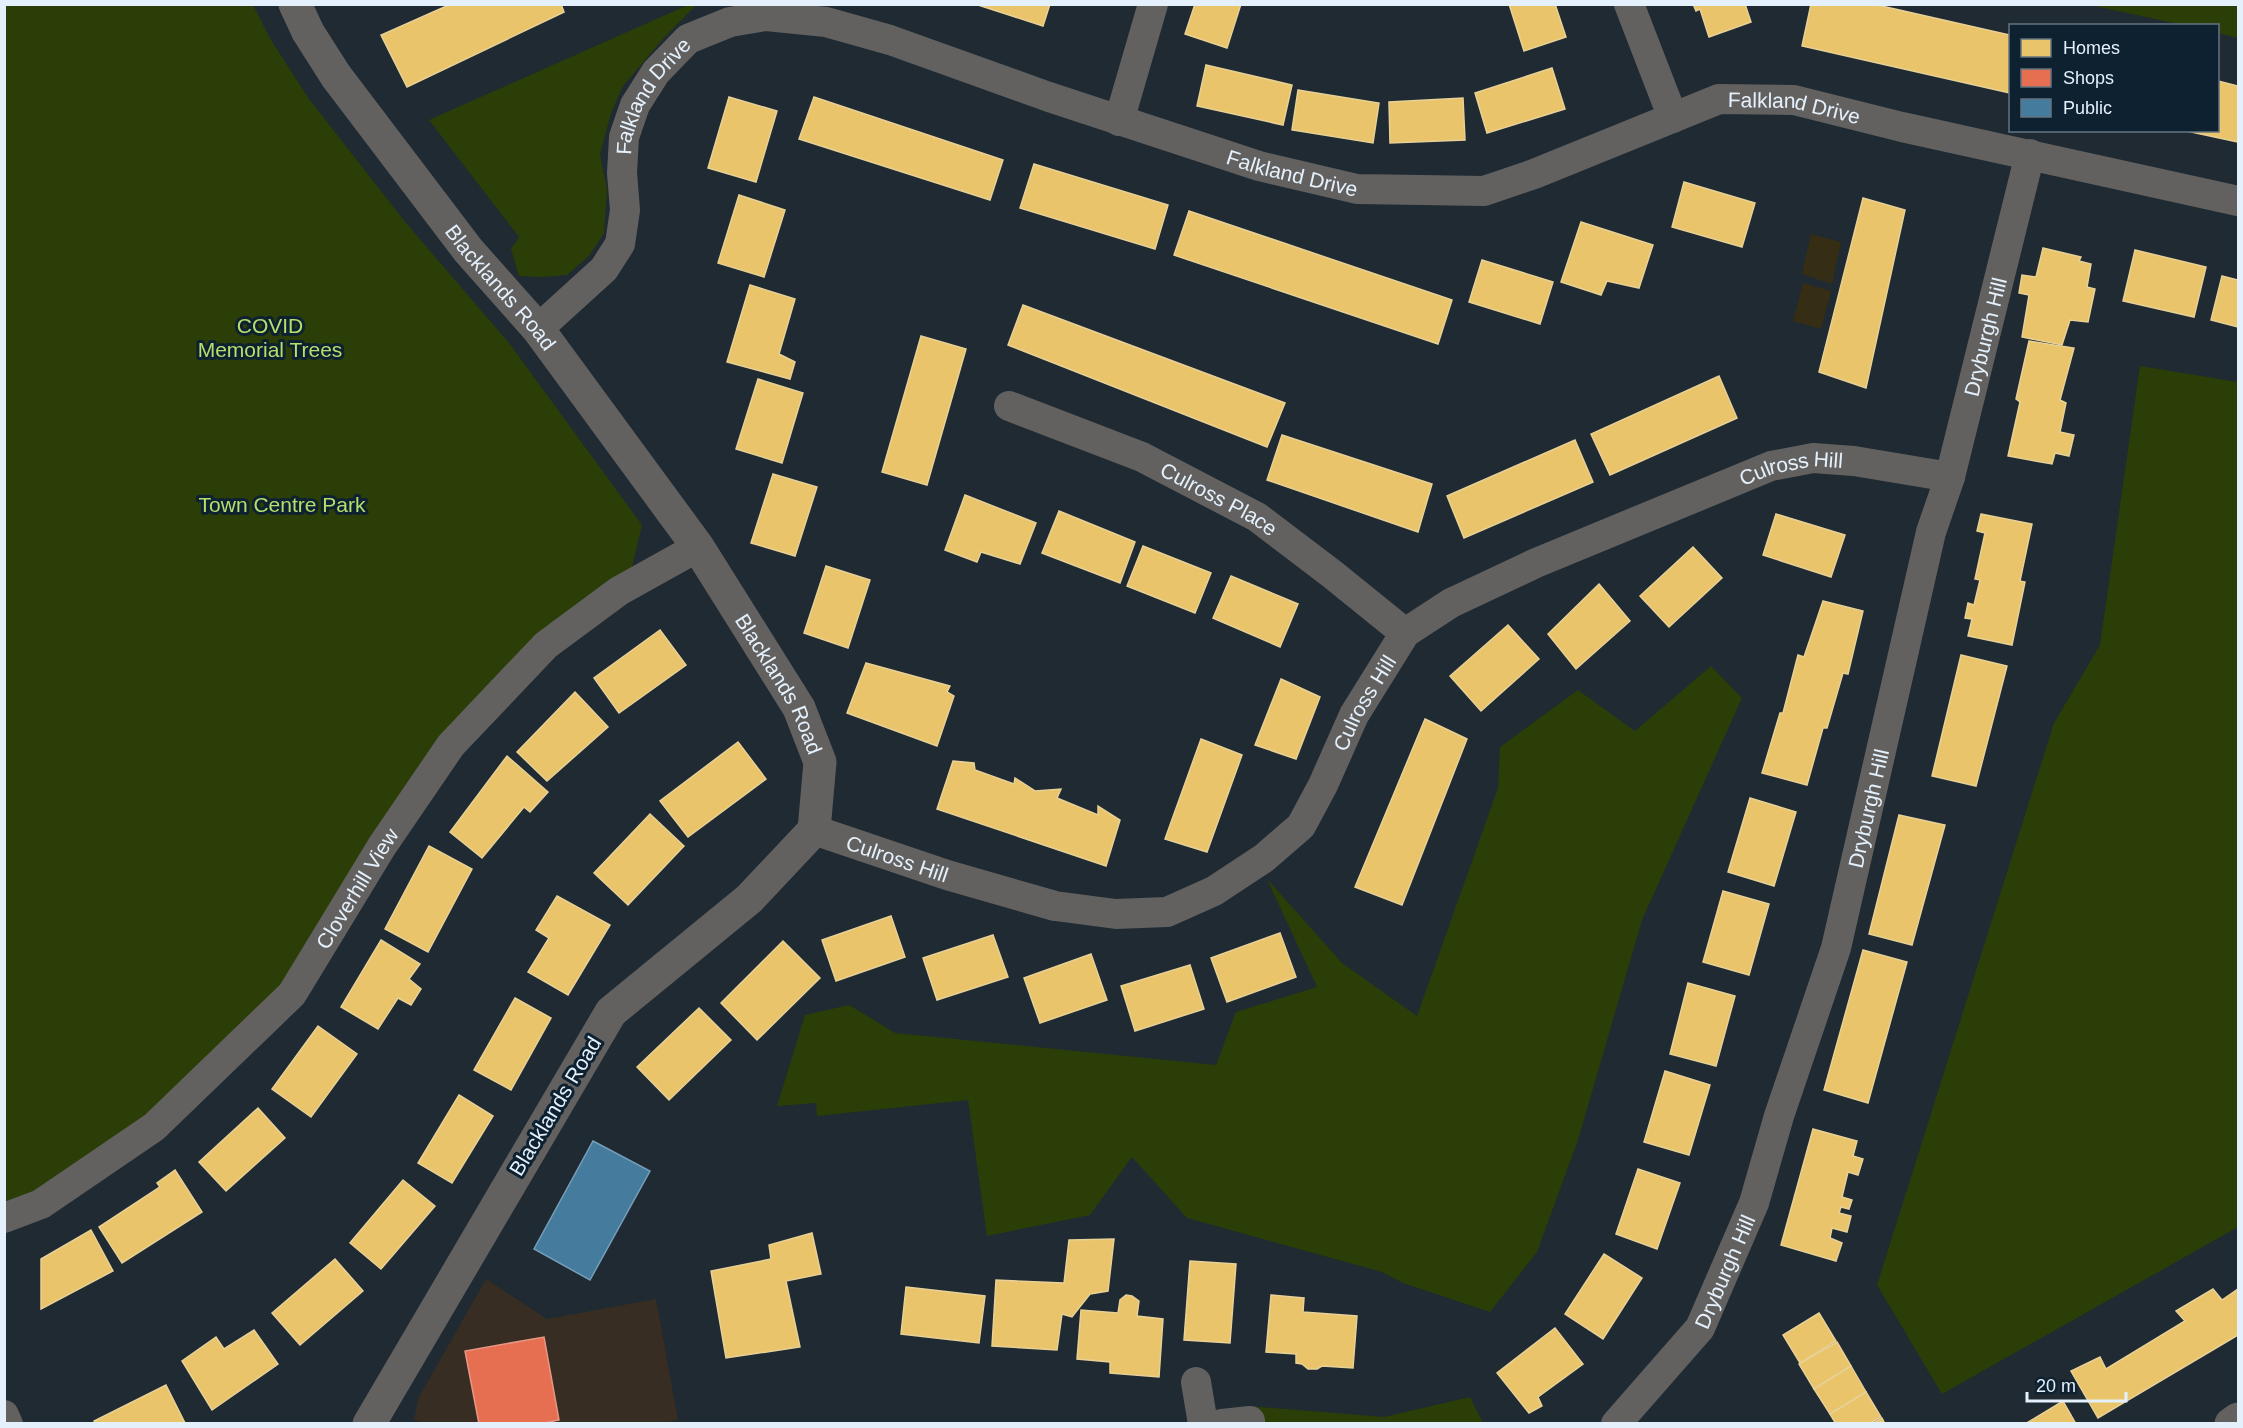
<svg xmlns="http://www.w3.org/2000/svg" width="2243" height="1428" font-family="Arial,sans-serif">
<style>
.commercial{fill:#372d22}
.green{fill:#2b3e07}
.sand{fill:#352e14}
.homes{fill:#e9c46a;stroke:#e8d196;stroke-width:1.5}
.shops{fill:#e76f51;stroke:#e69684;stroke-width:1.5}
.public{fill:#457b9d;stroke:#759eb9;stroke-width:1.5}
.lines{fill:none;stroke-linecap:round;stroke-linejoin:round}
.minor{stroke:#626160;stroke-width:30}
.tertiary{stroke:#626160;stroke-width:33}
.labels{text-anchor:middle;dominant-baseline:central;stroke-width:6;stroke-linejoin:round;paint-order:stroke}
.street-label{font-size:21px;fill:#e4f0fb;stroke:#0d2130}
.park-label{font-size:21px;fill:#b5df6d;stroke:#0d2130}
</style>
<rect width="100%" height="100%" fill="#1f2a32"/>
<!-- commercial -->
<polygon class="commercial" points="486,1279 547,1319 656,1299 678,1420 658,1424 423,1424 414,1419 419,1397"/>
<!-- green -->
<g class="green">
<polygon points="5,5 253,5 271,40 309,99 406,223 509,343 642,525 632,567 544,636 276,994 146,1118 38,1189 5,1202"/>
<polygon points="688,5 696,5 663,39 623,86 611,113 600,154 607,190 604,233 589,256 567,275 541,277 519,276 511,249 519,237 429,120"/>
<polygon points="2090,5 2238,5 2238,38 2218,33 2218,26 2183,25"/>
<polygon points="2140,366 2238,382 2238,1227 1942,1394 1877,1285 2054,723 2100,645"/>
<polygon points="1711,666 1742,698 1642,920 1578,1140 1537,1252 1490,1312 1403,1283 1382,1272 1187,1218 1132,1157 1090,1215 987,1236 968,1100 817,1116 816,1103 777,1106 805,1015 849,1005 895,1033 1216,1065 1236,1012 1317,987 1267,879 1342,963 1417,1016 1498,788 1500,747 1578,690 1635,731"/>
<polygon points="1470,1397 1483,1423 1252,1423 1248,1406 1384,1417"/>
</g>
<!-- sand -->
<g class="sand">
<polygon points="1811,234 1841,242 1832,284 1802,274"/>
<polygon points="1803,283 1831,291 1821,329 1793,321"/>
</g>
<!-- homes -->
<g class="homes">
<polygon points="451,4 561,4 564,12 407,87 381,35"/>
<polygon points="975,4 1050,4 1043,26"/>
<polygon points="1195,4 1241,4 1227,48 1185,34"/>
<polygon points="1509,4 1555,4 1566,37 1524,51"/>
<polygon points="1693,4 1745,4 1751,22 1709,37 1700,9 1696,11"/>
<polygon points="1811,4 1873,4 2010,35 2010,93 1802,46"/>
<polygon points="1206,65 1292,85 1283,125 1197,106"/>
<polygon points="1552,68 1565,109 1487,133 1475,93"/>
<polygon points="2218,81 2238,86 2238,142 2182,130 2218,130"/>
<polygon points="1298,90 1379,103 1373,143 1292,130"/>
<polygon points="729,97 777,111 756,182 708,168"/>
<polygon points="814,97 1003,160 990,200 799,139"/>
<polygon points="1463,98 1465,140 1390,143 1389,102"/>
<polygon points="1034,164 1168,205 1155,249 1020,208"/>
<polygon points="1684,182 1755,203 1742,247 1672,227"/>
<polygon points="739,195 785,210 764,277 718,263"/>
<polygon points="1863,198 1905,210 1866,388 1819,372"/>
<polygon points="1189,211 1452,300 1438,344 1174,255"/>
<polygon points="1581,222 1653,245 1639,288 1607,281 1601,295 1561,282"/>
<polygon points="2043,248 2081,257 2079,261 2091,264 2087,287 2095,289 2088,322 2070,320 2062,345 2022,337 2029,295 2019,293 2022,275 2036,277"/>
<polygon points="2135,250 2206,267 2194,317 2123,301"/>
<polygon points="1482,260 1553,282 1540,324 1469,302"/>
<polygon points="2222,276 2238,280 2238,327 2211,320"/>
<polygon points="750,285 795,299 779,354 795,362 790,379 727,362"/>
<polygon points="1023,305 1285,403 1267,447 1008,345"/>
<polygon points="921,336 966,349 927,485 882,472"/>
<polygon points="2029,341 2074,348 2060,400 2066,403 2060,432 2074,435 2069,456 2055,453 2052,464 2008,456 2020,402 2016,399"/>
<polygon points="1719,376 1737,418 1610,475 1591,434"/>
<polygon points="758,379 803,393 782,463 736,449"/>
<polygon points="1282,435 1432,484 1418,532 1267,480"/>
<polygon points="1575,440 1593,482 1464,538 1447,496"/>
<polygon points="773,474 817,487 795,556 751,543"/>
<polygon points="965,495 1036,523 1020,564 981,552 977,562 945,550"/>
<polygon points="1059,511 1135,542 1120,583 1042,553"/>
<polygon points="1776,514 1845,535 1831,577 1763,555"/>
<polygon points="1981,514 2032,524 2020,581 2025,582 2012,645 1968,636 1972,619 1965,618 1968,603 1974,605 1980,580 1975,579 1985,533 1977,531"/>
<polygon points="1143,546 1211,573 1195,613 1127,586"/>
<polygon points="1693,547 1722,578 1669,627 1640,596"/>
<polygon points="826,566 870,580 848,648 804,633"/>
<polygon points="1231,576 1298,604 1280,647 1213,618"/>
<polygon points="1599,584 1630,621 1576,669 1548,634"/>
<polygon points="1823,601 1863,611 1848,674 1843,673 1827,728 1823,728 1807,785 1762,773 1780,713 1783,713 1798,655 1804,657"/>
<polygon points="1508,625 1539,659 1481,711 1450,676"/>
<polygon points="660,630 686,665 619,713 594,678"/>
<polygon points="1961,655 2007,666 1976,786 1932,776"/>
<polygon points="866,663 950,686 947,692 954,696 937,746 847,713"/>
<polygon points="1281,679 1320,697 1296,759 1255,745"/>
<polygon points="575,692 608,727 547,781 517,752"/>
<polygon points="1425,719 1467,739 1402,905 1355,887"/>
<polygon points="1201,739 1242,755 1207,852 1165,839"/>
<polygon points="738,742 766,779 688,837 660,801"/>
<polygon points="507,756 548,792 530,812 524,807 482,858 450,832"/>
<polygon points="953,761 974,763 975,770 1014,784 1015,778 1035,791 1061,789 1057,798 1098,815 1098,806 1120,820 1106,866 937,809"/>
<polygon points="1750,798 1796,812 1774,886 1728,872"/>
<polygon points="650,814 684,846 628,905 594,873"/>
<polygon points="1899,815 1945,825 1912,945 1869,934"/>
<polygon points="429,846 472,869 428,952 385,929"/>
<polygon points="1723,891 1769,904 1749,975 1703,962"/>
<polygon points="557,896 610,925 568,995 528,972 549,938 536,930"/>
<polygon points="891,916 905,957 836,981 822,940"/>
<polygon points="1280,933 1296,977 1227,1002 1211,958"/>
<polygon points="993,935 1008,977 937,1000 923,958"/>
<polygon points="381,940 420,964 409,979 421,989 411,1005 398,998 378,1029 341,1007"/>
<polygon points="783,941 820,978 757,1040 721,1003"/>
<polygon points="1863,950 1907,962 1868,1103 1824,1090"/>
<polygon points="1091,954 1107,1000 1040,1023 1024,978"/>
<polygon points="1190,965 1204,1009 1135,1031 1121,986"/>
<polygon points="1688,983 1735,996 1716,1066 1670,1054"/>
<polygon points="515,998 551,1018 511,1090 474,1070"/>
<polygon points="699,1008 731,1040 669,1100 637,1067"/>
<polygon points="318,1026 357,1054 311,1117 272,1089"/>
<polygon points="1665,1071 1710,1085 1689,1155 1644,1142"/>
<polygon points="459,1095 493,1116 452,1183 418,1163"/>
<polygon points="258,1108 285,1138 226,1191 199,1162"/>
<polygon points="1813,1129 1857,1141 1853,1156 1863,1159 1858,1175 1848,1172 1842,1197 1852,1200 1849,1209 1841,1207 1839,1213 1851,1216 1847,1232 1832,1228 1830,1238 1842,1243 1836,1261 1781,1245"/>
<polygon points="1638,1169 1680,1183 1657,1249 1616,1234"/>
<polygon points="175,1170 202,1212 122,1263 99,1227 160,1187 157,1183"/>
<polygon points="403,1180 435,1206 381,1269 350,1243"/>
<polygon points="91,1230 113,1271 41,1309 41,1259"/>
<polygon points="812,1233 821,1274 786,1281 800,1347 726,1358 711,1271 771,1259 769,1245"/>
<polygon points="1114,1239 1108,1291 1090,1294 1072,1317 1062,1314 1057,1350 992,1346 996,1280 1064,1283 1069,1240"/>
<polygon points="1604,1254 1642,1278 1603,1339 1565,1314"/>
<polygon points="335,1259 363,1291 300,1345 272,1313"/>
<polygon points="1190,1261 1236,1264 1230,1343 1184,1340"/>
<polygon points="906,1287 985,1296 979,1343 901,1334"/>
<polygon points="2213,1289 2222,1300 2238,1289 2238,1335 2098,1418 2071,1371 2100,1357 2106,1369 2185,1321 2176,1311"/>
<polygon points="1126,1295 1132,1296 1139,1301 1137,1316 1163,1319 1159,1377 1110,1373 1110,1362 1077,1359 1081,1310 1118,1313 1120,1300"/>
<polygon points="1271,1295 1304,1298 1303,1312 1357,1316 1353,1368 1322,1366 1317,1369 1308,1369 1302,1364 1296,1363 1296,1354 1266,1352"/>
<polygon points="1819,1313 1836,1341 1800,1363 1783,1335"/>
<polygon points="1555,1328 1583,1364 1538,1397 1542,1406 1529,1413 1497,1373"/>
<polygon points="254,1330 278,1364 212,1410 182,1361 216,1337 224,1349"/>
<polygon points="1837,1342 1851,1366 1814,1389 1799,1364"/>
<polygon points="1851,1366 1866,1392 1830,1414 1814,1389"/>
<polygon points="166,1385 185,1423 96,1424 94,1421"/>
<polygon points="1866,1392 1881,1417 1869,1424 1836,1424 1830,1414"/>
<polygon points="2063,1401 2076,1424 2025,1424"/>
<polygon points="1882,1418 1885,1424 1872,1424"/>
</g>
<!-- shops -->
<polygon class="shops" points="544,1337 559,1420 540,1424 479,1424 465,1351"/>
<!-- public -->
<polygon class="public" points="593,1141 650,1171 590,1280 534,1249"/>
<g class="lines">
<!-- minor -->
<g class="minor">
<polyline points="1629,4 1673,118"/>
<polyline points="1119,121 1153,4"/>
<path id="s1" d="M538,329L604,269L620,244L625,210L622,173L624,137L635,105L656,72L688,39L730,22L766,16L826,22L890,40L1049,97L1259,166L1357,189L1484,191L1534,174L1719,99L1794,100L1902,127L2238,201"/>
<path id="s2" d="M1009,406L1142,457L1257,517L1332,574L1405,633"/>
<path id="s3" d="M814,830L947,875L1055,906L1116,914L1167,912L1214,891L1264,858L1301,826L1323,785L1354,715L1405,633L1451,603L1536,563L1771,466L1813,458L1854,461L1950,477"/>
<path id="s4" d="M4,1218L41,1204L154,1127L292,994L382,846L451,745L546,645L619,591L698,547"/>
<polyline points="1196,1382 1203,1424"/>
<polyline points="4,1415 8,1424"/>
<polyline points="1222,1424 1250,1421"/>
<path id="s5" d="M1616,1424L1700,1328L1754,1203L1779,1116L1836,948L1931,532L1950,477L2030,154"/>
</g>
<!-- tertiary -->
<g class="tertiary">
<path id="s6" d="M295,4L308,32L336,76L468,250L538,329L698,547L799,708L820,762L814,830L749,899L611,1012L369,1424"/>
<polyline points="2231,1424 2238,1419"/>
</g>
</g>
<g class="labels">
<!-- street labels -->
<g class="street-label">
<text stroke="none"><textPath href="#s1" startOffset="276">Falkland Drive</textPath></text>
<text stroke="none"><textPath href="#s1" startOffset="1500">Falkland Drive</textPath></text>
<text stroke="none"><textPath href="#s1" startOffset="978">Falkland Drive</textPath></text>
<text stroke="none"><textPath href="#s6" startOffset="351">Blacklands Road</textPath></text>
<text stroke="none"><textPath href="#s5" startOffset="1161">Dryburgh Hill</textPath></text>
<text stroke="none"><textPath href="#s3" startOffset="1168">Culross Hill</textPath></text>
<text stroke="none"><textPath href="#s2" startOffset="230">Culross Place</textPath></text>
<text stroke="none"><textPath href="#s6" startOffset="837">Blacklands Road</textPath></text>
<text stroke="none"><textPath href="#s3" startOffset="664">Culross Hill</textPath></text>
<text stroke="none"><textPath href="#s5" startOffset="675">Dryburgh Hill</textPath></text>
<text stroke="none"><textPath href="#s3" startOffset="88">Culross Hill</textPath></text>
<text stroke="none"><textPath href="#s4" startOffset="492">Cloverhill View</textPath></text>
<text transform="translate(555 1106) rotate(-59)">Blacklands Road</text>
<text stroke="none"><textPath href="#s5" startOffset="189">Dryburgh Hill</textPath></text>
</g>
<!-- park labels -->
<g class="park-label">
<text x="270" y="325">COVID<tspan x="270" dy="24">Memorial Trees</tspan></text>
<text x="282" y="504">Town Centre Park</text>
</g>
</g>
<!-- border -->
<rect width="2243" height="1428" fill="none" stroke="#e4f0fb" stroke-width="12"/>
<!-- legend -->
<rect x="2009" y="24" width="210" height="108" fill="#0d2130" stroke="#637481" stroke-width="1.5"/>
<rect x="2021" y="39" width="30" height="18" fill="#e9c46a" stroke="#637481" stroke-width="1.5"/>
<text x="2063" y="54" font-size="18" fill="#e4f0fb">Homes</text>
<rect x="2021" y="69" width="30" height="18" fill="#e76f51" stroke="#637481" stroke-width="1.5"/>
<text x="2063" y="84" font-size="18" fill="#e4f0fb">Shops</text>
<rect x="2021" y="99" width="30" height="18" fill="#457b9d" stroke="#637481" stroke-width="1.5"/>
<text x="2063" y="114" font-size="18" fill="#e4f0fb">Public</text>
<!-- scale -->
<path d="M2027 1392v9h99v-9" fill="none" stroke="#e4f0fb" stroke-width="3"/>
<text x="2036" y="1392" font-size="18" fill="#e4f0fb" stroke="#0d2130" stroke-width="4.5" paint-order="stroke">20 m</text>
</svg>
